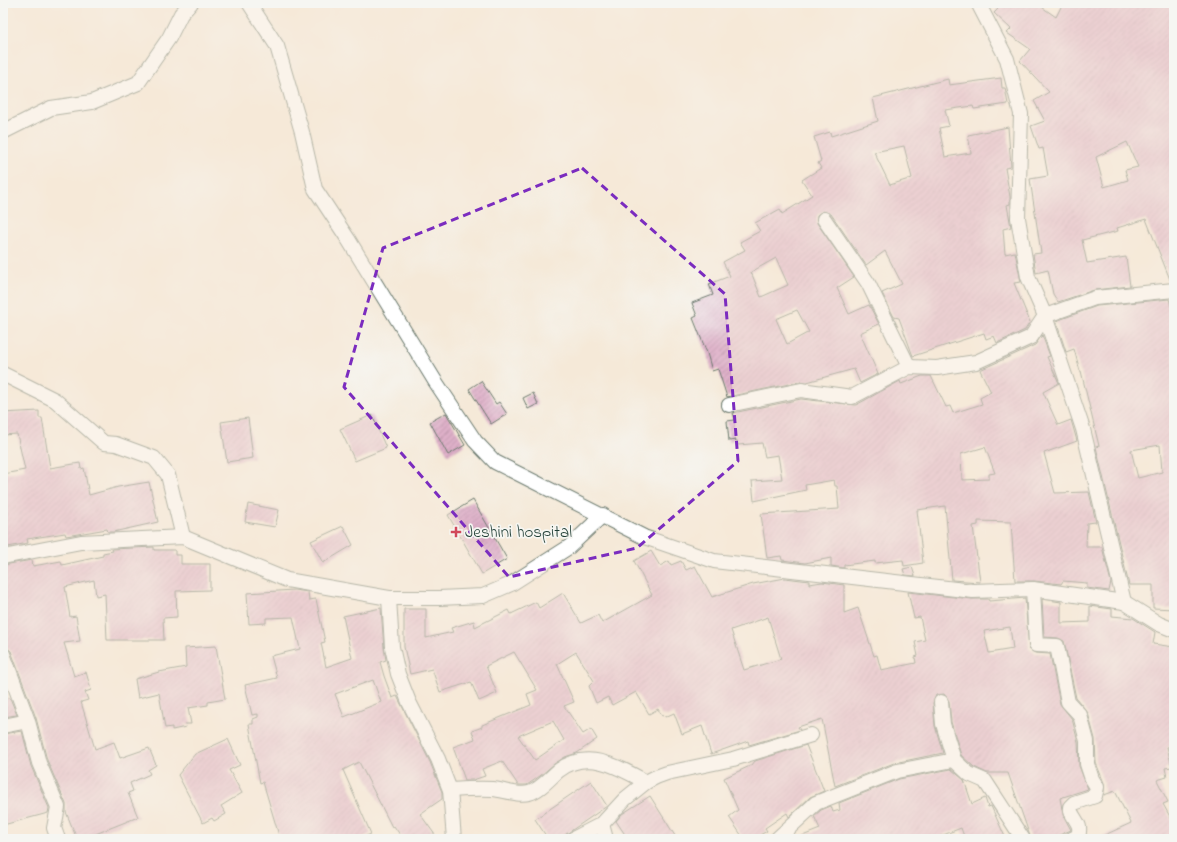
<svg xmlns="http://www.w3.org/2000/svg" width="1177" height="842" font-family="'Indie Flower',sans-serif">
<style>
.building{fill:url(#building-hatch);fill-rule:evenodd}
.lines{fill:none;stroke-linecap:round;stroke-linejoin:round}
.street-casing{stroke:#6a796d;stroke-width:16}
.street{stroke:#fff;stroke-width:14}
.marked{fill:none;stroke:#7b2cbf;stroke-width:3;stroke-dasharray:8 5;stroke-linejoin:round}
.poi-dot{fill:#d1495b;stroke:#f6f6f2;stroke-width:1.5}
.labels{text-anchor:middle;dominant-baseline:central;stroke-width:3.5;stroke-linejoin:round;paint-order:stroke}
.poi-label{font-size:17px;fill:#1f3d34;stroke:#f6f6f2;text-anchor:start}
</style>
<defs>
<pattern id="building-hatch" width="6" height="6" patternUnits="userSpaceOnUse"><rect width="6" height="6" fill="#dfb0c9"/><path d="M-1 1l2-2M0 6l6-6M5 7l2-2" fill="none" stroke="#b490a4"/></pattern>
</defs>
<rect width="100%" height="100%" fill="#f6f6f2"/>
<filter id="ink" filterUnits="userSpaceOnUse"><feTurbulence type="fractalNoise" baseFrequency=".025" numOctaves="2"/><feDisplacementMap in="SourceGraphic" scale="8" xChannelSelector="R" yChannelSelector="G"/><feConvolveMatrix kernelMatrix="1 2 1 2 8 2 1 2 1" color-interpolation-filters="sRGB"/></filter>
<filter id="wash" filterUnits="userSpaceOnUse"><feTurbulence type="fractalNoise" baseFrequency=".012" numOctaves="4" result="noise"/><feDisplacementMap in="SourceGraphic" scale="16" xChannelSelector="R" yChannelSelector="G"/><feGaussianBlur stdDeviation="0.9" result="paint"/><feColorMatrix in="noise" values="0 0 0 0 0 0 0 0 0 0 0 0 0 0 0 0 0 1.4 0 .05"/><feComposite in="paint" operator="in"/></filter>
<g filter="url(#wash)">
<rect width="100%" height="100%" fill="#f5e9d8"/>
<g id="blocks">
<!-- building -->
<g class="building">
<path d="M990,3H1036L1056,17L1063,3H1174V282H1171L1146,219L1117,228L1118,231L1082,240L1087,263L1126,257L1130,286L1094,290L1058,302L1053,294L1048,270L1036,273L1033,254L1041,253L1030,179L1048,176L1043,148L1039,149L1031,126L1045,121L1034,101L1049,92L1020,61L1030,49L1007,33L1011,29L994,13L998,9ZM1127,142L1138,167L1125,170L1128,180L1104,187L1096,157Z"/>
<path d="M1001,78L1002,88H1005L1008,104L974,109L973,106L945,110L949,126L939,128L945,157L971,153L968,135L1008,127L1011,167L1005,168L1010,197V204L1007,205L1011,227L1003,229L1005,254L1015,252L1021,282L1014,283L1030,322L1025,330L997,343L994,336L986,339L984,333L913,356L899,318L894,317L882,293L902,284L885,251L866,265L831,214L823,211L817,215V223L854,277L837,288L849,314L869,305L879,324L860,333L878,374L860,383L854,369L807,382H799L727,397L718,369L712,371L707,353L693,318L697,316L692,303L713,295L709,284L730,276L723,262L745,250L740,242L760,231L755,223L780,209L782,214L812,195L802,180L821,168L818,163L821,161L814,137L830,132L831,136L878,121L873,98L948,79L949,85ZM904,146L912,178L890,185L874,152ZM776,258L788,285L761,297L751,272ZM797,310L809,332L787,344L776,319Z"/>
<path d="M1169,299L1174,316V609L1153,608V585H1129L1096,447L1099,446L1081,371H1080L1074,349L1066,352L1056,321L1097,306ZM1160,445L1162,472L1138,478L1131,450Z"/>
<path d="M1042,335L1050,356L1047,357L1059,383L1043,392L1058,425L1071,420L1077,441L1044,453L1055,493L1089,492L1096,522L1087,523L1086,547H1102L1111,582L1109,591L1087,588V583L1063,581L1061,584L1034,581H1015L1011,522L978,521V525L973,526L980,582L952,580L945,506L917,510L923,563L904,566L903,560L875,563V561L844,565V568L831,566V558L805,563L782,560L781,556L767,558L761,514L839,509L837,486H835L834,480L805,485L806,490L754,501L752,481L782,479L778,455L765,457L762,443L738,445L737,440L729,441L727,421L735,420L733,413L801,399L856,405L900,381L901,384L922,376H931L946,407L950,406L953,413L982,404L980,398L991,392L980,370L1035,345ZM985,447L995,473L989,474V479L962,480L961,454Z"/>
<polygon points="481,381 496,404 499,402 507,414 491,424 469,389"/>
<polygon points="533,393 538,404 528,409 523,398"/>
<polygon points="39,411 39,418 42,418 50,468 80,463 81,469 84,468 89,495 118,487 149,482 158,522 113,532 108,532 107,529 66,536 65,533 27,539 28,543 3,548 3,474 25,470 17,434 3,435 3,413"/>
<polygon points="446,413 465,445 448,455 430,422"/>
<polygon points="372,415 386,448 355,461 340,429"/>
<polygon points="248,418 253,458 227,462 221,422"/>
<polygon points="473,500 507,559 482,574 448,515"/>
<polygon points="248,504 279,510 275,527 245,522"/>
<polygon points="343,526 353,545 323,563 311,541"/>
<polygon points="154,547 154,550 175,550 175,555 181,555 181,564 210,564 210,590 176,591 177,617 163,618 164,640 107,640 105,594 96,596 94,580 65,587 70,617 76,616 80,641 64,643 74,676 86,672 91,690 85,692 88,700 81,702 95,749 114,742 120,758 149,748 156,765 148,770 150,774 130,783 133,791 128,793 138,817 83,839 77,839 66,812 66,804 47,760 36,718 11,651 4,646 3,565 32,560 33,566 61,561 62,565 103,556 103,553 113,551 112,549"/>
<path d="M651,551L660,566L669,561L671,565L681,561L686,570L695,566L712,597L753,584L785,578L809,581V584L822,582L844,585V613L858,608L874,656L877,655L881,670L916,663L915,657L918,656L915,642L925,640L920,617L914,618L908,592L972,599H988L989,601L1025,598L1029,649L1035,653L1050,654L1060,704L1072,719L1078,742L1079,766L1088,789L1060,798L1063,815L1071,830L1050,839H1031L1008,773H987L974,767L961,755L951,722L949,701L944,694L936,695L933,703L935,726L943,753L894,763L835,786L822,719L798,727L800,730L749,745L748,741L711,754L702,726L682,734L674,713L665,717V715L662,716L658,709L649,714L636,692L612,705L608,697L596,703L589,686L594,681L576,652L557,664L574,702L564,706L583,734L591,729L597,739L577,753L565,757L554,764L540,776L527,785H518L502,761L482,769L485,776L473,780H465L453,747L475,739L472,731L482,727V725L531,705L527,694L537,690L514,652L486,666L497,693L479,701L471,682L440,692L432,669L410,674L404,647V609H426V638L453,632L451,628L474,621L475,627L509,610L511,614L536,602L539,608L563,593L581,623L598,615L602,623L652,595L634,561ZM768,617L781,659L744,670L731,630ZM1010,627L1013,649L989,653L984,631ZM553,721L564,740L535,760L518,736Z"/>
<polygon points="912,567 915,576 905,575 903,569"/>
<path d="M294,590L308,592L309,600L316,599L325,642L321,643L326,667L352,658L343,616L381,608L384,648L386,660L380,662L384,676L392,698L397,696L430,762L442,792V799L420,814L438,839H403L394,826L392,827L359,762L343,770L371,834L359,839H280L263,782L260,783L249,724H253V719L258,717V714L252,715L245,685L277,678L271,656L300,649L293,617L266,618V623L249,624L247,593ZM373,680L381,702L344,717L335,694Z"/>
<polygon points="1042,599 1061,602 1061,623 1090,622 1090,606 1112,609 1112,616 1133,618 1155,632 1153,644 1174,647 1174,746 1167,747 1172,767 1165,768 1167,777 1157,780 1168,802 1163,804 1174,824 1174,839 1096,839 1131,823 1115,791 1104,795 1104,783 1096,763 1095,739 1088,713 1076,698 1064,641 1058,638 1044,637"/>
<polygon points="216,646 225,699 208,702 208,705 188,708 191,724 185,724 186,727 172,730 172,727 165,728 159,693 138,698 135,679 159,672 186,667 185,648"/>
<polygon points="10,698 17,715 3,717 3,699"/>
<polygon points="22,731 31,766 49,808 48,813 3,825 3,734"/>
<polygon points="228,739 240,765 229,770 242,793 221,806 226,814 214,821 212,818 203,823 178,775 195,754"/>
<polygon points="806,745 824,791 810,797 789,817 787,813 765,828 767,831 753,839 744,839 729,817 738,810 724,778 752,765 755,761"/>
<polygon points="951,769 964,780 972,804 985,798 988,807 991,806 1006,839 965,839 961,828 933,839 795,839 820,829 814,816 821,810 831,806 833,812 840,810 839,803 899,779"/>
<polygon points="591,781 607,806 559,839 548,839 535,819"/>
<polygon points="650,796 677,839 628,839 616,821 622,814"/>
</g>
</g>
</g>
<g filter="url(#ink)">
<use href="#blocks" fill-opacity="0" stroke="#6a796d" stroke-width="1"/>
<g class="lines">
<defs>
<g id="street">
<polyline points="249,3 277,46 302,132 315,189 348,239 435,381 475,441 495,462 644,537 714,561 973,591 1033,589 1124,602"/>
<polyline points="978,3 1007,59 1021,114 1018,218 1028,277 1045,316 1083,429 1124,602 1159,624 1174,630"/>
<polyline points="3,132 51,108 92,102 138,83 169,38 181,14 191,3"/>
<polyline points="824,219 868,283 909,367"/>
<polyline points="3,374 55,400 104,443 116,444 154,458 168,475 183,537"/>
<polyline points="729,405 801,390 852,397 909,367 937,368 976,362 1031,337 1045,316 1095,298 1174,290"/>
<polyline points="3,557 81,542 183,537 287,580 389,598 439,598 483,596 511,584 569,547 603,515"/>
<path d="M1033,589L1036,645L1057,646L1068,702L1080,715L1087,741V764L1092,779L1097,787L1095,796L1074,803L1070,807C1071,819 1083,822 1078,836L1072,839"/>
<polyline points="389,598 392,647 398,674 409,702 438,759 450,790 454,839"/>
<polyline points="3,654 28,721 39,763 58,807 54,828 58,839"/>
<polyline points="941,702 943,724 954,760"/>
<polyline points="3,726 28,721"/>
<path d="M450,790C464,789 478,788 493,789C504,790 518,796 529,793C540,790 550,778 558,771C587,748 619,767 646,782"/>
<polyline points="602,824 606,839"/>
<polyline points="573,839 602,824 625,799 646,782 656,777 667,773 733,759 811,735"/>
<polyline points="777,839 816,803 897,771 954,760 969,774 985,781 1023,839"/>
</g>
</defs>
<!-- street casing -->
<use href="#street" class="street-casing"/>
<!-- street -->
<use href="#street" class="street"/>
</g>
</g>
<!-- marked area -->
<path d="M0 0H1177V842H0ZM582,168L725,294L738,461L637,548L509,577L344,387L383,248Z" fill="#f5e9d8" fill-opacity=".55" fill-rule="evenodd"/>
<path class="marked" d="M582,168L725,294L738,461L637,548L509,577L344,387L383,248Z"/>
<!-- markers -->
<path class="poi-dot" d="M454 526h4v4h4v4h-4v4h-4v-4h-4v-4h4z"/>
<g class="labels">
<!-- poi labels -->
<g class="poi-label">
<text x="465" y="532">Jeshini hospital</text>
</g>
</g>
<!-- margin -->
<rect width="1177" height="842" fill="none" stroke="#f6f6f2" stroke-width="16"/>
</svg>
